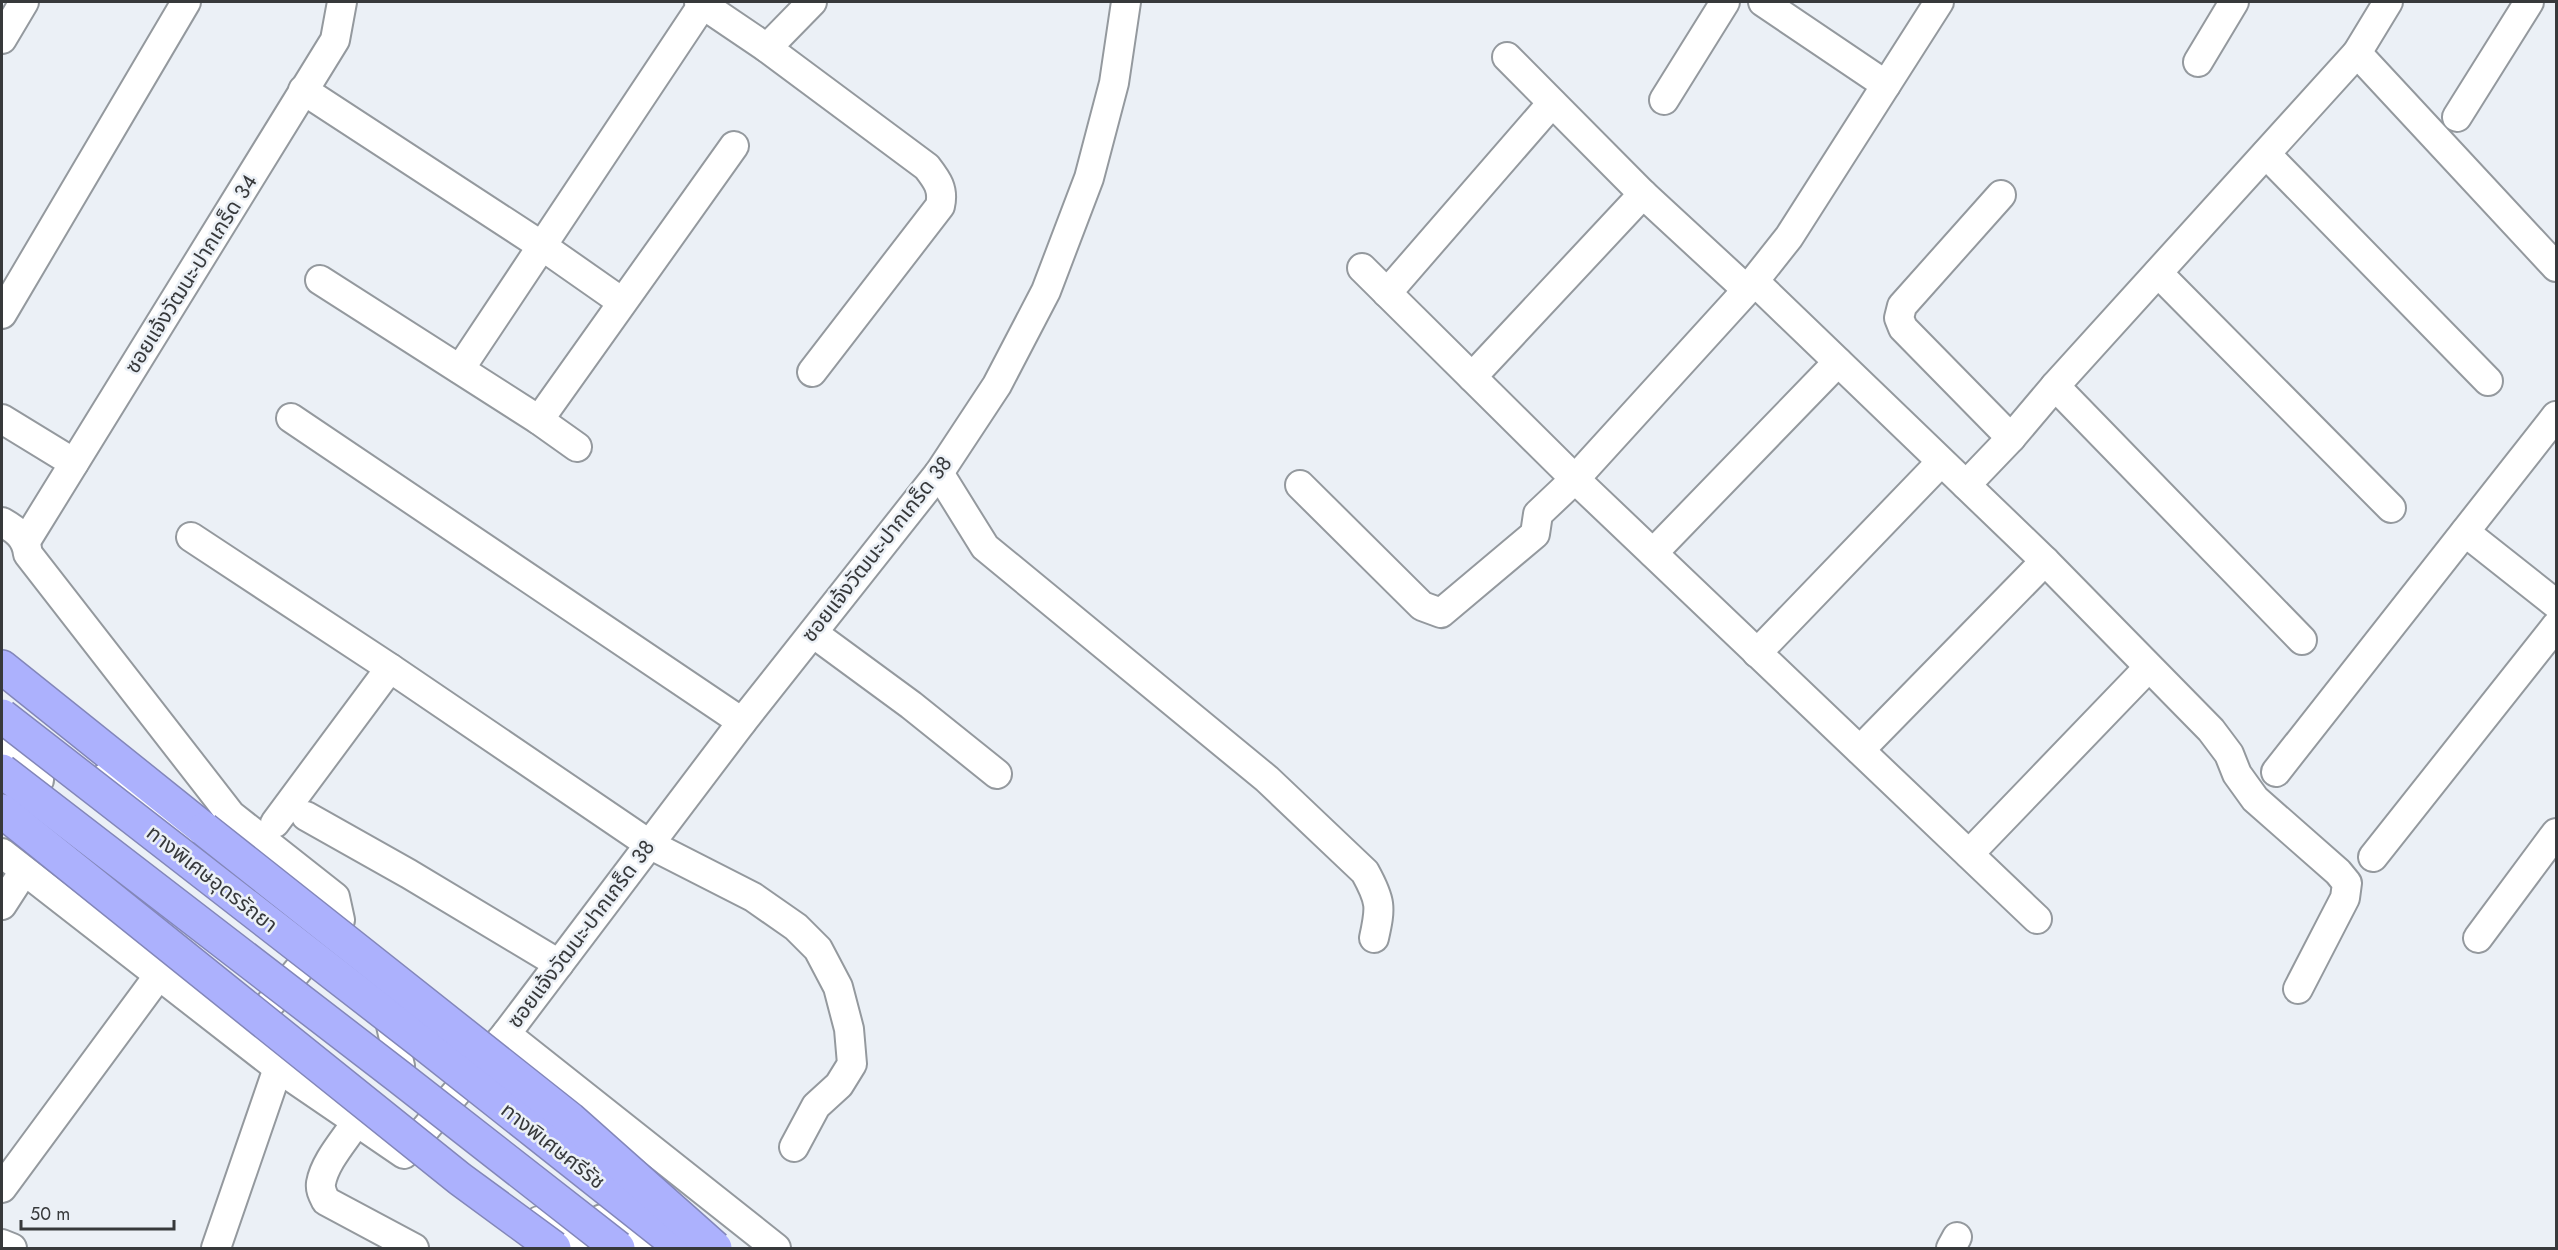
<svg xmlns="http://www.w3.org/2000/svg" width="2558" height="1250" font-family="Jost,'Noto Sans Thai',sans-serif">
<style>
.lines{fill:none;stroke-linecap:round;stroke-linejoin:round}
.minor-casing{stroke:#94999e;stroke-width:32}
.highway-casing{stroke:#8387b9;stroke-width:36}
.minor{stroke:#fff;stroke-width:28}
.highway{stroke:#acb1fd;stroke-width:33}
.highway-bridge-casing{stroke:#8387b9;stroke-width:36;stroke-linecap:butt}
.highway-bridge{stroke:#acb1fd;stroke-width:33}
.labels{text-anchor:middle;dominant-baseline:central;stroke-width:5;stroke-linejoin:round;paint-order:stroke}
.street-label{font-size:21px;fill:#37393b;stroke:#ebf0f6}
</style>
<rect width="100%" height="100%" fill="#ebf0f6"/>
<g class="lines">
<defs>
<g id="minor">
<path d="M699,2L767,48L927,167C937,180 944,189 940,206L812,372"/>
<polyline points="1763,2 1886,85"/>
<polyline points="2,39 24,2"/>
<polyline points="767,48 812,2"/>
<polyline points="2357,53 2556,267"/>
<polyline points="1507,57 1643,194 1747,290"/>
<polyline points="2198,62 2234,2"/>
<polyline points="303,90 542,246 622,302"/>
<polyline points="1664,100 1725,2"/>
<polyline points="2457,117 2529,2"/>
<polyline points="2266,154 2488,381"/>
<polyline points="2001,195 1902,306 1899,318 1903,328 2011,438"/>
<polyline points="1362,268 1575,479 2037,919"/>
<polyline points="2158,273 2391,508"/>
<polyline points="320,280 539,420 577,447"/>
<polyline points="1754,281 2045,561 2211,730 2229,754 2237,774 2255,799 2338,872 2347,883 2345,898 2298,989"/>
<polyline points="1387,293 1552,103"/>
<polyline points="2,314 186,2"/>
<polyline points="460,369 703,4"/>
<polyline points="1472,377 1643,194"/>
<polyline points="2055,386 2302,640"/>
<polyline points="291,418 742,722"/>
<polyline points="2,419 74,463"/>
<polyline points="539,420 734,146"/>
<path d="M939,473L985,547L1267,779L1365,872C1381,901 1381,907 1374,938"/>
<polyline points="1300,485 1422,606 1441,613 1535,534 1538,514 1575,479 1747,290 1789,237 1939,2"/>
<polyline points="1966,485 2011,438 2055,386 2357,53 2388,2"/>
<path d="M2,522C16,530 26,537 28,554L231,815L335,897L340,920L244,1035"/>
<polyline points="2465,532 2556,604"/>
<polyline points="191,537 390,668 649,844 753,897 796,927 818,949 838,987 849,1029 852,1064 839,1085 816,1106 794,1147"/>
<polyline points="26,541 335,40 342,2"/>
<polyline points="1653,553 1838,362"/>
<polyline points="813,633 911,705 997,774"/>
<polyline points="1757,653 1941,462"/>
<polyline points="1860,750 2045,561"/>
<polyline points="2,751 39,780"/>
<polyline points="2276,772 2556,416"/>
<polyline points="106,777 246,883"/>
<polyline points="306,816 409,874 559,964"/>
<polyline points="275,823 390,668"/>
<polyline points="2,853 278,1068 404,1154 506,1034 742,722 939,473 997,385 1046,291 1089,178 1114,83 1126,2"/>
<polyline points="1969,854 2148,668"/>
<polyline points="2373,857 2556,626"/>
<polyline points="2,905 24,871"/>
<polyline points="2478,938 2556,833"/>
<polyline points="380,1007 390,1021 400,1066"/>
<polyline points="506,1034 776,1248"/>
<path d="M357,1121C345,1140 325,1161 321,1183C320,1190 323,1195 326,1201L414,1248"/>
<polyline points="2,1188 159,975"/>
<polyline points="602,1219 641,1248"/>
<polyline points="539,1221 574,1248"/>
<polyline points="2,1244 12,1248"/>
<polyline points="216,1248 278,1068"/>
<polyline points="1951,1248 1957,1237"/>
</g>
<polyline id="highway" points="2,667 204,829"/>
</defs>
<!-- minor casing -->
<use href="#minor" class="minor-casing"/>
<!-- highway casing -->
<use href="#highway" class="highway-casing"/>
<!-- minor -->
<use href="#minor" class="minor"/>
<!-- highway -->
<use href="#highway" class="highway"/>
<defs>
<g id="highway-bridge">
<polyline points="2,716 423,1043 682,1248"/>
<polyline points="2,771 398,1076 618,1248"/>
<polyline points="2,811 460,1179 554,1248"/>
<polyline points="204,829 570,1119 715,1248"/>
</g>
</defs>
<!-- highway-bridge casing -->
<use href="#highway-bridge" class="highway-bridge-casing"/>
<!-- highway-bridge -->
<use href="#highway-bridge" class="highway-bridge"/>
</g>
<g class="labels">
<!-- street labels -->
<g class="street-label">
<text transform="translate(191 274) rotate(-58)">ซอยแจ้งวัฒนะ-ปากเกร็ด 34</text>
<text transform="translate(877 549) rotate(-52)">ซอยแจ้งวัฒนะ-ปากเกร็ด 38</text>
<text transform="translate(212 879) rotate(38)">ทางพิเศษอุดรรัถยา</text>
<text transform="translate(581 934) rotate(-53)">ซอยแจ้งวัฒนะ-ปากเกร็ด 38</text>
<text transform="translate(553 1146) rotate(38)">ทางพิเศษศรีรัช</text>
</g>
</g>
<!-- border -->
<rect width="2558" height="1250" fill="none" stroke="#37393b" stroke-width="6"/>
<!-- scale -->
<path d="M21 1220v9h153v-9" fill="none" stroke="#37393b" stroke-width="3"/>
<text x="30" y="1220" font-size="18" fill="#37393b" stroke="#ebf0f6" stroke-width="4.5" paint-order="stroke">50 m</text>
</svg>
